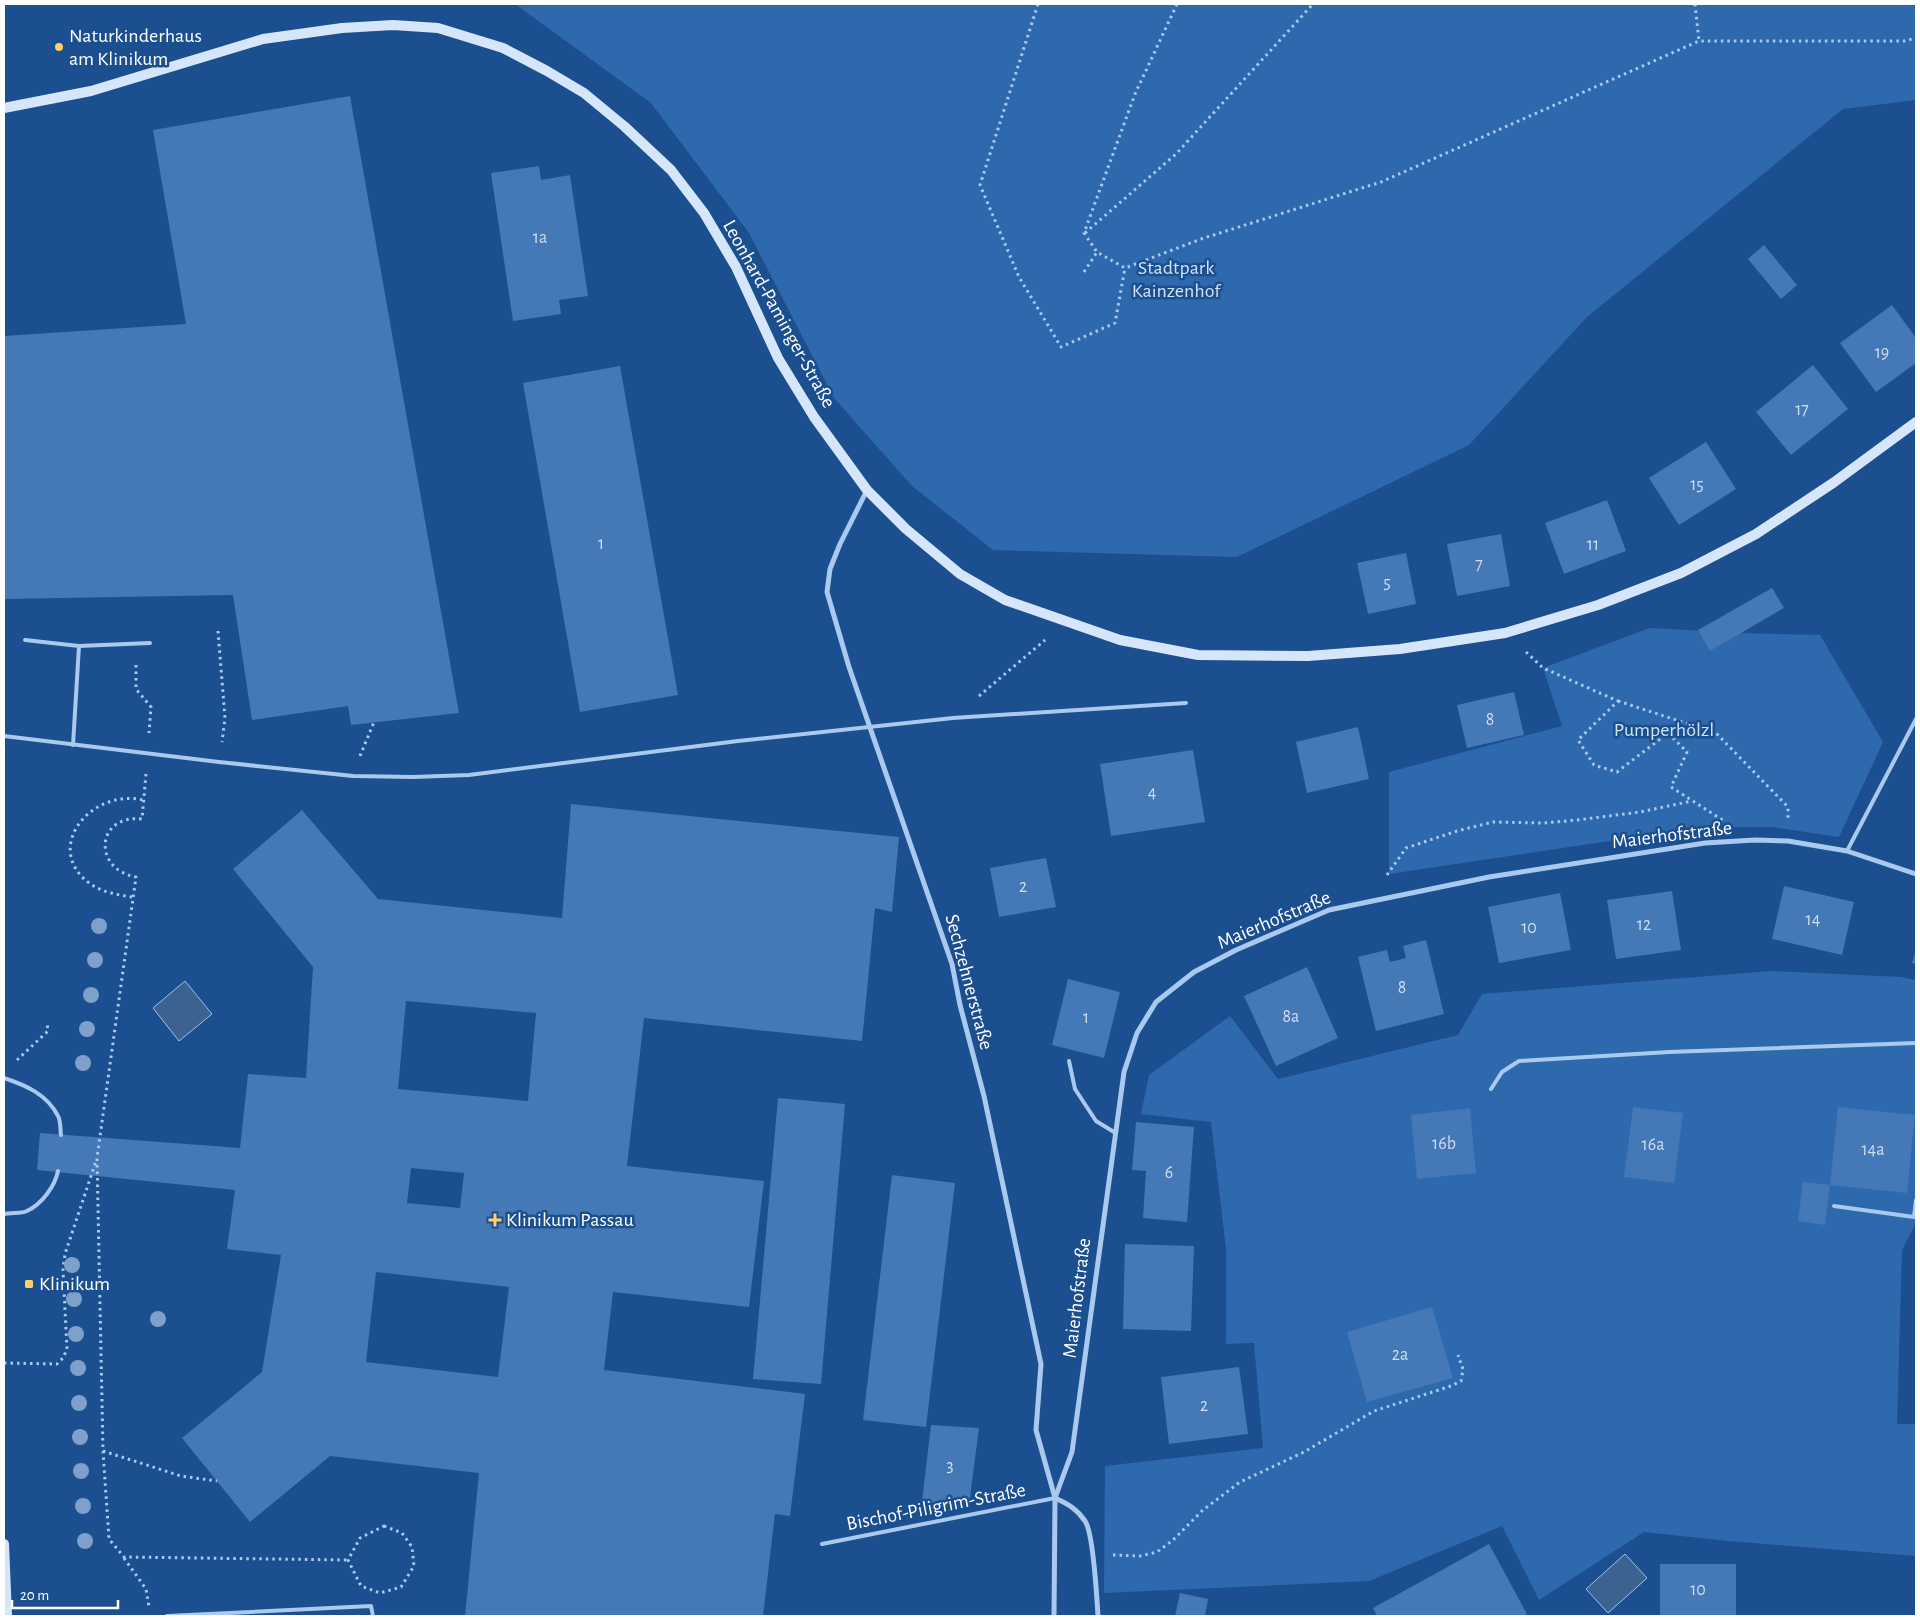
<svg xmlns="http://www.w3.org/2000/svg" width="1920" height="1620" font-family="'Alegreya Sans',sans-serif">
<style>
.green{fill:#2e69ad}
.water{fill:#3c6290;stroke:#9cc4f0}
.building{fill:#4478b7;fill-rule:evenodd}
.lines{fill:none;stroke-linecap:round;stroke-linejoin:round}
.path{stroke:#a9c9ee;stroke-width:3;stroke-dasharray:2.5 4;stroke-linecap:butt}
.lane{stroke:#a9c9ee;stroke-width:4}
.street{stroke:#a9c9ee;stroke-width:5}
.secondary{stroke:#d6e6fa;stroke-width:10}
.tree{fill:#7ea0ca}
.poi-dot{fill:#ffd166;stroke:#1b4f8f;stroke-width:2}
.labels{text-anchor:middle;dominant-baseline:central;stroke-width:5;stroke-linejoin:round;paint-order:stroke}
.number-label{font-size:18px;fill:#d0dded}
.poi-label{font-size:20px;fill:#fff;stroke:#1b4f8f;text-anchor:start}
.park-label{font-size:20px;fill:#cfe3fa;stroke:#1b4f8f}
.street-label{font-size:20px;fill:#fff;stroke:#1b4f8f}
</style>
<rect width="100%" height="100%" fill="#1b4f8f"/>
<!-- green -->
<g class="green">
<polygon points="515,4 1916,4 1916,100 1843,109 1587,317 1469,445 1237,557 993,550 912,486 834,398 749,233 651,103"/>
<polygon points="1650,628 1740,633 1820,635 1883,742 1839,837 1771,827 1703,827 1389,874 1389,772 1562,726 1543,668"/>
<polygon points="1771,971 1901,977 1916,980 1916,1223 1902,1250 1897,1424 1916,1424 1916,1556 1728,1541 1644,1532 1539,1600 1502,1526 1369,1581 1104,1593 1105,1466 1263,1448 1254,1343 1226,1344 1226,1249 1211,1122 1141,1114 1149,1075 1230,1016 1278,1079 1458,1035 1482,994"/>
</g>
<!-- water -->
<g class="water">
<polygon points="185,981 212,1014 179,1041 153,1008"/>
<polygon points="1625,1554 1647,1578 1608,1613 1586,1589"/>
</g>
<!-- building -->
<g class="building">
<polygon points="350,96 459,713 351,725 348,706 252,720 233,595 4,599 4,336 186,324 153,130"/>
<polygon points="539,166 541,180 570,175 588,296 559,300 561,314 513,321 491,173"/>
<polygon points="1764,245 1797,285 1781,299 1748,259"/>
<polygon points="1892,305 1916,338 1916,363 1876,392 1840,343"/>
<polygon points="1813,365 1848,409 1791,455 1756,412"/>
<polygon points="620,366 678,695 580,712 523,383"/>
<polygon points="1706,442 1736,489 1679,525 1649,478"/>
<polygon points="1607,500 1626,551 1564,574 1545,523"/>
<polygon points="1501,534 1510,586 1457,596 1447,544"/>
<polygon points="1406,553 1416,604 1368,614 1357,563"/>
<polygon points="1772,588 1784,608 1710,651 1698,630"/>
<polygon points="1514,692 1524,735 1467,748 1457,705"/>
<polygon points="1358,727 1369,779 1307,793 1296,742"/>
<polygon points="1193,750 1205,822 1111,836 1100,764"/>
<path d="M571,804L899,837L892,912L875,908L862,1041L644,1018L627,1166L764,1181L749,1307L613,1292L604,1370L805,1394L790,1516L775,1514L763,1616H465L479,1473L330,1456L250,1522L182,1438L262,1372L281,1255L227,1249L235,1190L37,1170L40,1133L240,1148L248,1074L306,1078L313,967L233,869L302,810L378,899L562,918ZM406,1001L536,1013L528,1101L398,1089ZM411,1168L464,1173L460,1208L407,1203ZM376,1272L509,1287L498,1377L366,1362Z"/>
<polygon points="1046,858 1056,907 999,917 990,868"/>
<polygon points="1784,886 1854,902 1842,955 1772,939"/>
<polygon points="1672,891 1681,950 1616,959 1607,900"/>
<polygon points="1560,893 1571,950 1499,963 1488,907"/>
<polygon points="1426,940 1444,1014 1376,1031 1358,957 1387,950 1390,962 1406,958 1403,946"/>
<polygon points="1916,950 1916,964 1912,963"/>
<polygon points="1307,967 1338,1038 1276,1066 1244,996"/>
<polygon points="1068,979 1120,992 1104,1058 1052,1045"/>
<polygon points="778,1098 845,1104 821,1384 753,1379"/>
<polygon points="1633,1107 1683,1113 1674,1183 1624,1177"/>
<polygon points="1838,1107 1915,1115 1907,1193 1830,1185 1825,1225 1798,1221 1803,1182 1830,1185"/>
<polygon points="1470,1108 1476,1173 1417,1179 1411,1115"/>
<polygon points="1136,1122 1194,1127 1187,1222 1143,1218 1146,1171 1132,1170"/>
<polygon points="892,1175 955,1183 926,1427 863,1420"/>
<polygon points="1125,1244 1194,1246 1191,1331 1123,1329"/>
<polygon points="1432,1307 1453,1378 1367,1402 1347,1332"/>
<polygon points="1239,1367 1248,1434 1169,1444 1161,1377"/>
<polygon points="931,1425 979,1428 969,1505 921,1510"/>
<polygon points="1489,1544 1527,1614 1523,1616 1377,1616 1373,1608"/>
<rect x="1660" y="1564" width="76" height="52"/>
<polygon points="1180,1593 1208,1599 1205,1616 1175,1616"/>
</g>
<g class="lines">
<!-- path -->
<g class="path">
<polyline points="1038,4 980,185 1019,277 1061,347 1115,323 1125,268"/>
<polyline points="1177,4 1135,94 1084,233 1097,252 1125,268 1201,239 1381,182 1699,41 1904,41 1916,38"/>
<polyline points="1695,4 1699,41"/>
<polyline points="1085,233 1176,154 1313,4"/>
<polyline points="1084,272 1097,252"/>
<polyline points="218,631 225,718 222,742"/>
<polyline points="1526,652 1543,668 1618,701 1578,740 1594,765 1617,772 1668,733 1687,752 1671,787 1724,821"/>
<polyline points="136,665 136,689 151,707 149,733"/>
<polyline points="979,696 1045,640"/>
<polyline points="1618,701 1716,733 1788,807 1788,820"/>
<polyline points="360,756 374,722"/>
<path d="M146,774L142,819C96,814 92,869 136,877L97,1158L103,1451L109,1539L124,1557L348,1560"/>
<polyline points="1387,875 1406,848 1457,831 1493,822 1544,823 1577,820 1640,812 1692,801"/>
<path d="M132,897C118,895 101,892 89,883C42,847 92,788 143,800"/>
<polyline points="17,1060 48,1031 47,1023"/>
<polyline points="4,1363 57,1364 63,1358 67,1349 63,1270 65,1254 96,1161"/>
<polyline points="103,1451 181,1476 217,1481"/>
<polygon points="384,1526 402,1533 412,1547 414,1566 401,1587 380,1593 361,1586 348,1560 360,1538"/>
<polyline points="1113,1555 1140,1556 1157,1552 1173,1540 1203,1510 1240,1482 1304,1452 1374,1411 1451,1386 1461,1381 1463,1369 1458,1355"/>
<polyline points="124,1558 146,1589 149,1607"/>
</g>
<!-- lane -->
<g class="lane">
<polyline points="25,640 79,646"/>
<polyline points="4,736 219,762 353,776 413,777 469,775 738,741 953,718 1186,703"/>
<polyline points="73,745 79,646 150,643"/>
<polyline points="1847,851 1916,719"/>
<polyline points="1069,1061 1075,1089 1096,1121 1114,1132"/>
<path d="M4,1078C25,1085 47,1094 58,1116C61,1121 60,1129 61,1135"/>
<polyline points="1491,1089 1502,1072 1519,1061 1669,1052 1916,1043"/>
<polyline points="1834,1206 1914,1217 1916,1200"/>
<path d="M4,1214C11,1212 21,1214 27,1211C42,1204 55,1186 58,1171"/>
<polyline points="822,1544 1055,1498"/>
<polyline points="167,1616 371,1606 373,1616"/>
</g>
<!-- street -->
<g class="street">
<polyline points="867,490 840,544 830,569 827,592 849,667 952,964 960,1005 984,1096 1041,1364 1036,1430 1055,1498 1054,1616"/>
<path d="M1098,1616C1097,1599 1093,1532 1085,1521C1077,1509 1068,1504 1055,1498L1072,1452L1124,1072L1137,1033L1156,1002L1194,972L1236,950L1329,910L1489,877L1705,843L1755,840L1788,841L1847,851L1916,874"/>
</g>
<!-- secondary -->
<g class="secondary">
<polyline points="4,108 91,91 263,39 342,28 393,25 438,28 503,48 547,71 584,93 624,126 671,170 704,213 736,267 778,358 814,417 867,490 906,529 960,574 1005,600 1120,640 1198,655 1308,656 1400,649 1505,633 1598,605 1681,573 1756,534 1833,483 1916,422"/>
<polyline points="4,1544 7,1616"/>
</g>
</g>
<!-- trees -->
<g class="tree">
<circle cx="99" cy="926" r="8"/>
<circle cx="95" cy="960" r="8"/>
<circle cx="91" cy="995" r="8"/>
<circle cx="87" cy="1029" r="8"/>
<circle cx="83" cy="1063" r="8"/>
<circle cx="72" cy="1265" r="8"/>
<circle cx="74" cy="1299" r="8"/>
<circle cx="158" cy="1319" r="8"/>
<circle cx="76" cy="1334" r="8"/>
<circle cx="78" cy="1368" r="8"/>
<circle cx="79" cy="1403" r="8"/>
<circle cx="80" cy="1437" r="8"/>
<circle cx="81" cy="1471" r="8"/>
<circle cx="83" cy="1506" r="8"/>
<circle cx="85" cy="1541" r="8"/>
</g>
<!-- markers -->
<g class="poi-dot">
<circle cx="59" cy="47" r="5"/>
<path d="M492.5 1212.5h5v5h5v5h-5v5h-5v-5h-5v-5h5z"/>
<rect x="24" y="1279" width="10" height="10" rx="2.5"/>
</g>
<g class="labels">
<!-- number labels -->
<g class="number-label">
<text x="540" y="238">1a</text>
<text x="1882" y="353">19</text>
<text x="1802" y="410">17</text>
<text x="1697" y="485">15</text>
<text x="601" y="544">1</text>
<text x="1593" y="545">11</text>
<text x="1479" y="565">7</text>
<text x="1387" y="583">5</text>
<text x="1490" y="720">8</text>
<text x="1152" y="793">4</text>
<text x="1023" y="887">2</text>
<text x="1813" y="920">14</text>
<text x="1644" y="925">12</text>
<text x="1529" y="928">10</text>
<text x="1402" y="988">8</text>
<text x="1291" y="1017">8a</text>
<text x="1086" y="1018">1</text>
<text x="1444" y="1144">16b</text>
<text x="1653" y="1145">16a</text>
<text x="1873" y="1150">14a</text>
<text x="1169" y="1173">6</text>
<text x="1400" y="1355">2a</text>
<text x="1204" y="1406">2</text>
<text x="950" y="1466">3</text>
<text x="1698" y="1590">10</text>
</g>
<!-- poi labels -->
<g class="poi-label">
<text x="69" y="36">Naturkinderhaus<tspan x="69" dy="23">am Klinikum</tspan></text>
<text x="506" y="1220">Klinikum Passau</text>
<text x="39" y="1284">Klinikum</text>
</g>
<!-- park labels -->
<g class="park-label">
<text x="1176" y="268">Stadtpark<tspan x="1176" dy="23">Kainzenhof</tspan></text>
<text x="1664" y="730">Pumperhölzl</text>
</g>
<!-- street labels -->
<g class="street-label">
<text transform="translate(779 314) rotate(61)">Leonhard-Paminger-Straße</text>
<text transform="translate(1672 835) rotate(-7)">Maierhofstraße</text>
<text transform="translate(1274 920) rotate(-23)">Maierhofstraße</text>
<text transform="translate(969 982) rotate(75)">Sechzehnerstraße</text>
<text transform="translate(1077 1298) rotate(-83)">Maierhofstraße</text>
<text transform="translate(936 1507) rotate(-11)">Bischof-Piligrim-Straße</text>
</g>
</g>
<!-- border -->
<rect width="1920" height="1620" fill="none" stroke="#ffffff" stroke-width="10"/>
<!-- scale -->
<path d="M12 1600v8h106v-8" fill="none" stroke="#ffffff" stroke-width="2.5"/>
<text x="20" y="1600" font-size="15" fill="#ffffff" stroke="#1b4f8f" stroke-width="4" paint-order="stroke">20 m</text>
</svg>
